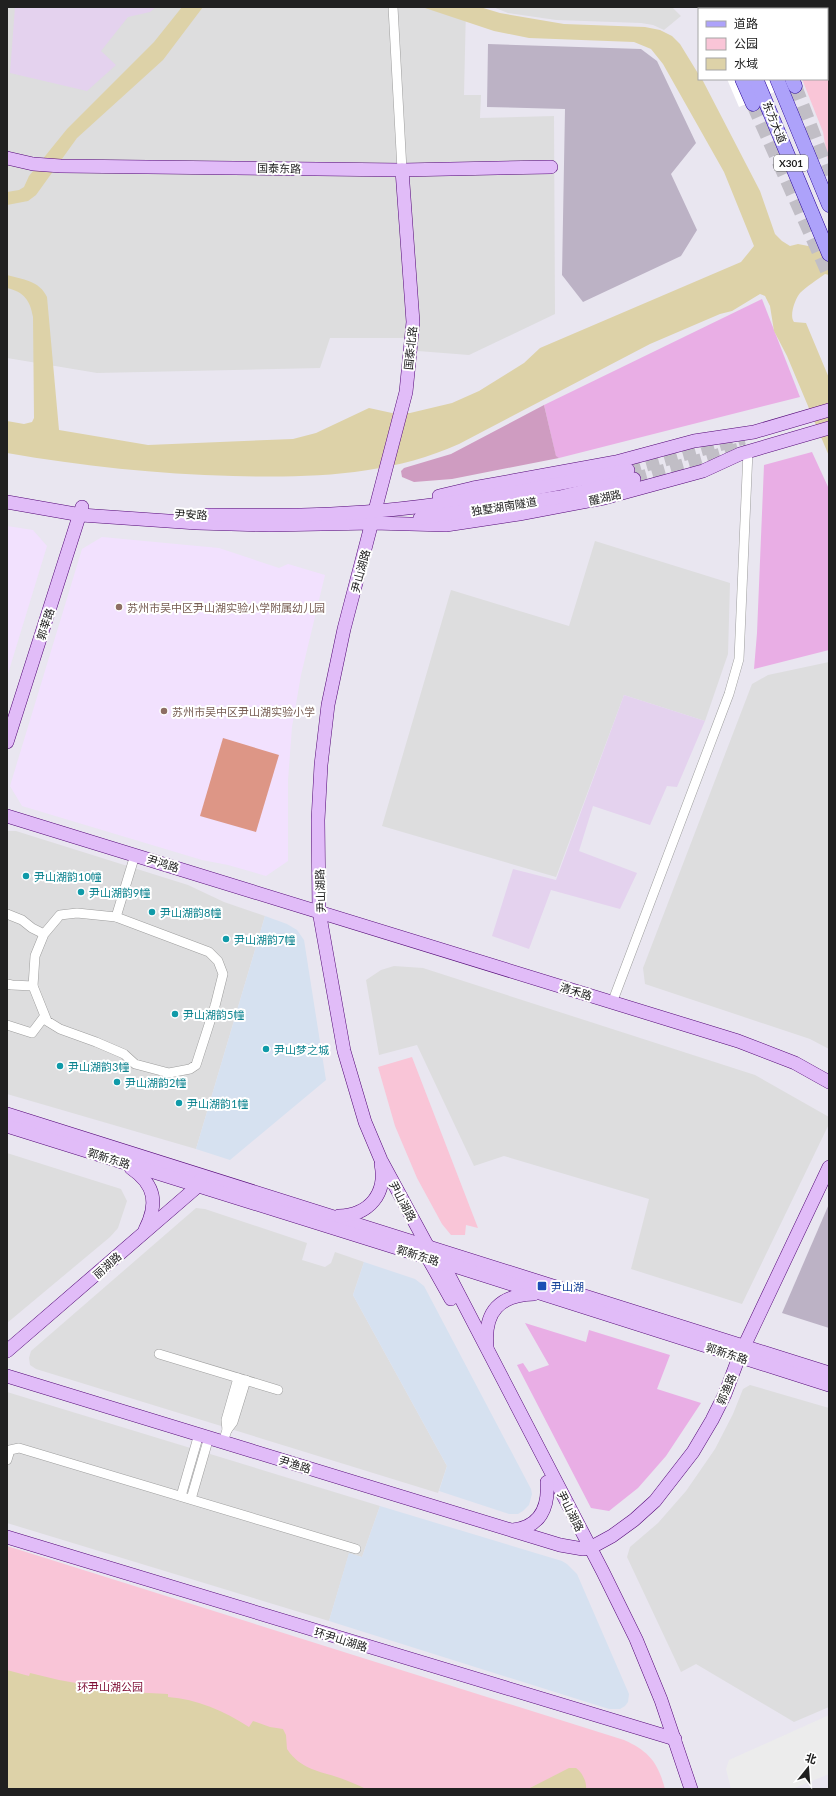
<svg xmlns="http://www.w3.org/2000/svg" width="836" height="1796" font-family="Lato,'Noto Sans SC',sans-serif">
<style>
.residential{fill:#ddddde}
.commercial{fill:#d6e1f0}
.education{fill:#f2e1fe}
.construction{fill:#bcb2c5}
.farmland{fill:#e4d2ee}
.grass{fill:#e9aee5}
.forest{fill:#cf9cc1}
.park{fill:#f9c5d7}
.pitch{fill:#dd9686}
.parking{fill:#ececec}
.water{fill:#ddd2a8}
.pier{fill:#fff}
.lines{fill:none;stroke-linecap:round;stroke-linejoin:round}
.secondary-tunnel{stroke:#c1bec6;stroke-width:13;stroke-dasharray:13 6;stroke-linecap:butt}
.primary-tunnel{stroke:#c1bec6;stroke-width:14;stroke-dasharray:14 7;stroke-linecap:butt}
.street-casing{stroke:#9d9d9d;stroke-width:10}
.secondary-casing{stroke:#520776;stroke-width:14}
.primary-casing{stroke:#260399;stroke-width:15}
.street{stroke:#fff;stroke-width:9}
.secondary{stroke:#e1bcf8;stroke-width:13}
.primary{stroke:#ada2fa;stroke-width:14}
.education-dot{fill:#8d6e63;stroke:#fff;stroke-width:1.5}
.culture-dot{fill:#0f9aa8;stroke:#fff;stroke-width:1.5}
.transit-dot{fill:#1a4fb4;stroke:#fff;stroke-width:1.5}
.labels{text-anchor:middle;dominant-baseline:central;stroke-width:4;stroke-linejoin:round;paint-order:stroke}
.shield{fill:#fff;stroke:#636363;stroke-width:1}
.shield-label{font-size:10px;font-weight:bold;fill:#202020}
.street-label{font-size:11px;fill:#202020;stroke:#fff}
.education-label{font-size:11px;fill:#785e54;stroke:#fff;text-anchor:start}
.culture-label{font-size:11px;fill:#0d838f;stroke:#fff;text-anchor:start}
.transit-label{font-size:11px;fill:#164399;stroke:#fff;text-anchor:start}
.park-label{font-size:11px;fill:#7e0e35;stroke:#fff}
</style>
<rect width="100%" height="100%" fill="#e9e6f0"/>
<!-- residential -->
<g class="residential">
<polygon points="7,7 466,7 464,95 481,95 480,118 554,116 555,314 469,355 405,350 406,338 330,338 320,368 97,373 7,358"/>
<polygon points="493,7 672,7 681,16 664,30 653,25 641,23 556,20 508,13"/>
<polygon points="595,541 730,583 728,654 705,721 624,695 556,877 382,826 451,590 569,626"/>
<polygon points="829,662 829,1049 810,1039 645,984 643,968 752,684 768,675"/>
<polygon points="7,831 16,831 188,885 224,902 265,916 196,1149 7,1094"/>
<polygon points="394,966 423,968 755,1075 829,1117 829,1124 742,1304 631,1269 649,1199 504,1156 474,1166 417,1045 379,1055 366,980 381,970"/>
<polygon points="7,1153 121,1189 127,1201 118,1228 110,1237 7,1323"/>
<polygon points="196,1208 205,1209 307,1243 302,1260 325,1267 331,1263 335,1252 364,1262 353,1295 447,1466 438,1493 36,1369 30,1365 29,1358 31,1351"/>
<polygon points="750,1385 829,1408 829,1707 794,1722 696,1664 681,1672 627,1557 630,1547 658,1523 686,1491 715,1449 733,1414 743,1389"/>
<polygon points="7,1392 380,1506 362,1557 349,1554 329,1621 7,1523"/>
</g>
<!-- commercial -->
<g class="commercial">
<polygon points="265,916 287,924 297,930 304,940 326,1080 230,1160 196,1149"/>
<polygon points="364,1262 415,1279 424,1286 531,1489 532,1494 529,1505 523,1511 518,1514 509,1514 439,1491 447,1466 353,1295"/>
<polygon points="380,1506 562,1561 567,1564 577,1574 629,1694 628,1702 625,1706 620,1709 609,1709 329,1621 349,1553 362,1557"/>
</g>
<!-- education -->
<g class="education">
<polygon points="7,526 33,530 47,546 7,677"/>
<polygon points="102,537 219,548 279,568 288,564 325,575 301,675 292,727 288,780 288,861 266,876 228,865 202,860 22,806 10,786 82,549"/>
</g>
<!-- construction -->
<g class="construction">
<polygon points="488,44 641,49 657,61 696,143 671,174 697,230 681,256 583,302 562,275 565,109 487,107"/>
<polygon points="829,1204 829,1328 782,1313"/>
</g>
<!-- farmland -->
<g class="farmland">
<polygon points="15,7 156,7 150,12 128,17 101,51 116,65 87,91 10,73"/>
<polygon points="624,695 705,721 677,787 667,786 650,825 593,806 579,851 637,873 620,909 551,890 529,949 492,936 513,869 556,880"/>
</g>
<!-- grass -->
<g class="grass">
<polygon points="762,299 800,397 559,458 556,457 544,405"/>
<polygon points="812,452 829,489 829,650 754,669 757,633 764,465"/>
<polygon points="525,1323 586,1342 589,1330 670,1355 657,1389 701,1403 666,1456 638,1488 609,1511 591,1508 517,1365 523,1363 529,1372 549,1365"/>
</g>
<!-- forest -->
<polygon class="forest" points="544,405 556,456 559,458 452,479 414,482 402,477 401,471 404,468 451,454"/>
<!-- park -->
<g class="park">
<polygon points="771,7 829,7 829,167 823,132 802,79 827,79 827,9 772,9"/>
<polygon points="412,1057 478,1228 466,1225 465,1235 451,1235 442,1224 417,1178 395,1126 378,1067"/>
<path d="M7,1546L624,1740C649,1751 658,1763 665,1789H7Z"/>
</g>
<!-- pitch -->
<polygon class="pitch" points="223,738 279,755 256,832 200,816"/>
<!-- parking -->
<polygon class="parking" points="829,1715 829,1774 792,1789 731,1789 726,1769 729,1760"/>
<!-- water -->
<g class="water">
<polygon points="182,7 203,7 163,60 77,138 36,195 28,201 7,205 7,192 19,190 24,187 29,176 67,129 154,42"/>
<path d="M422,7H480L500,13L564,24L645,27L660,30L672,36L680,44L699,75V79H702L703,81L760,191L775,234L782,241L790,246L798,244L829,250V275L825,274C817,280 807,286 800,293C795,299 789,316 794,322L806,323L829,378V456L787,356L774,331L770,306L765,296L760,294L732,311L720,314L650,344L459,444C388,476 309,478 233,476C157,474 82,466 7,453V421L24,424L32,422L34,418L33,317C30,300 24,292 7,288V275C22,279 40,281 47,297L59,430L148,445L293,439L316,433L369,408L392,413H410L452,403L479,391L524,363L540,348L741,262L754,246L724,172L663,64L651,49L634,42L529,38L494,31Z"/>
<path d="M7,1670L29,1676L30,1673L59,1680L110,1689V1691L168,1694V1697C197,1699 224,1711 249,1727L253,1721L270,1727L283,1729L286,1735L287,1749C301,1770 320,1771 340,1778C349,1781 358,1785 366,1789H7Z"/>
<path d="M569,1768H576C582,1772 587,1782 586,1789H528Z"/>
</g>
<!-- pier -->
<polygon class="pier" points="727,79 805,79 739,107"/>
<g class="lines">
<!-- secondary-tunnel -->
<g class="secondary-tunnel">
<polyline points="628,470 744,438"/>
<polyline points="634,479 746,447"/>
</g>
<!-- primary-tunnel -->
<g class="primary-tunnel">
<polyline points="795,86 829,175"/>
<polyline points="753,104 829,275"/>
</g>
<defs>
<g id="street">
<polyline points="393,7 402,170"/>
<polyline points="7,914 22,920 32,928 44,934 60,915 77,913 116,917 209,952 218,961 223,974 215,1006 196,1065 190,1069 169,1073 135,1064 124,1054 96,1042 60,1029 47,1021 33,986 35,956 44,934"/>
<polyline points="116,917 135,855"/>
<polyline points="7,984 12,985 33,986"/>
<polyline points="612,1003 729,694 739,659 748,451"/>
<polyline points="7,1025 32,1033 44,1017"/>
<polyline points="159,1354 278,1390"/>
<polyline points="227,1430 233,1422 246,1380"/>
<polyline points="223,1442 227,1430 226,1420 238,1378"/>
<polyline points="7,1460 10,1450 19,1448 356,1549"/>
<polyline points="181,1496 199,1434"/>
<polyline points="191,1499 209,1437"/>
</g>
<g id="secondary">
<polyline points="7,158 33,164 61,166 402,170 551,167"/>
<polyline points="402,170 413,322 406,392 344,629 328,705 321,765 318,820 319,911 344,1051 365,1122 381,1160 427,1245 442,1262 603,1572 636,1639 661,1700 691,1789"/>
<polyline points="439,496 473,488 616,462 694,441 754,432 829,410"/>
<polyline points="7,502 81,515 197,523 269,525 373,523 446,525 519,514 604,498 703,471 740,454 829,428"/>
<path d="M207,515C249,515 290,516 331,514C431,510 530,490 628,470"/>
<polyline points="420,518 560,497 634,479"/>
<polyline points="7,742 82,507"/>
<polyline points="7,816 738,1041 795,1063 829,1082"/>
<polyline points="7,1114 829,1373"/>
<polyline points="7,1126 442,1262 829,1385"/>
<path d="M131,1168C156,1185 158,1204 145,1230"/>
<path d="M339,1216C369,1215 387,1194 381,1164"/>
<polyline points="427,1253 428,1258 451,1299"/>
<path d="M487,1346C484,1311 500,1295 534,1294"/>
<polyline points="7,1351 198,1186 200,1180"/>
<polyline points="7,1376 560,1545 583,1549 590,1548 612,1536 634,1520 655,1501 693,1452 712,1420 725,1394 739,1357 829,1167"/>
<path d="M513,1530C540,1527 549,1508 547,1482"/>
<polyline points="7,1537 675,1739"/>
</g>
<g id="primary">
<polyline points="712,7 713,9"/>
<polyline points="725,7 726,9"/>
<polyline points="745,7 746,9"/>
<polyline points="761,7 762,9"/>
<polyline points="742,79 753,104"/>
<polyline points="756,79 829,254"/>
<polyline points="777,79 829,205"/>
<polyline points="792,79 795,86"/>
</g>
</defs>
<!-- street casing -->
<use href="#street" class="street-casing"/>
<!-- secondary casing -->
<use href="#secondary" class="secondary-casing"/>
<!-- primary casing -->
<use href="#primary" class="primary-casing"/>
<!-- street -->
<use href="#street" class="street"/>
<!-- secondary -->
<use href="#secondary" class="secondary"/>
<!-- primary -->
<use href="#primary" class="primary"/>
</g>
<!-- markers -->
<g class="education-dot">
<circle cx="119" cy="607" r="4"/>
<circle cx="164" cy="711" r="4"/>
</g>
<g class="culture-dot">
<circle cx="26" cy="876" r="4"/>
<circle cx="81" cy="892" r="4"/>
<circle cx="152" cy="912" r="4"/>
<circle cx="226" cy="939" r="4"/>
<circle cx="175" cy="1014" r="4"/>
<circle cx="266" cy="1049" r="4"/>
<circle cx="60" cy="1066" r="4"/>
<circle cx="117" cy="1082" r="4"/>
<circle cx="179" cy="1103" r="4"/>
</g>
<rect class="transit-dot" x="537" y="1281" width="10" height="10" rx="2"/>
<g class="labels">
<!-- shield labels -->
<rect class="shield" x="774" y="155" width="34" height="16" rx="3"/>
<g class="shield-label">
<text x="791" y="163">X301</text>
</g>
<!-- street labels -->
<g class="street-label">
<text transform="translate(775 122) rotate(68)">东方大道</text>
<text transform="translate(279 168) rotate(1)">国泰东路</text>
<text transform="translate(410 348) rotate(-84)">国泰北路</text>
<text transform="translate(605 497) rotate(-13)">醒湖路</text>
<text transform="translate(504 506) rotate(-9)">独墅湖南隧道</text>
<text transform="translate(191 514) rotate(3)">尹安路</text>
<text transform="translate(360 571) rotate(-75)">尹山湖路</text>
<text transform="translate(45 624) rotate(-72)">郭莘路</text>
<text transform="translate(163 863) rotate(17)">尹鸿路</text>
<text transform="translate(320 891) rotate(-92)">尹山湖路</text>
<text transform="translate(576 991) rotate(17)">清禾路</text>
<text transform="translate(109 1158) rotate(17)">郭新东路</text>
<text transform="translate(403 1201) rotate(62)">尹山湖路</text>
<text transform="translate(418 1255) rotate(17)">郭新东路</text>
<text transform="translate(107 1265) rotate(-41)">丽湖路</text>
<text transform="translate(727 1353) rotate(18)">郭新东路</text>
<text transform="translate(726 1389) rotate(-67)">郭渔路</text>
<text transform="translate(295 1464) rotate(17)">尹渔路</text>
<text transform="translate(571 1511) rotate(63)">尹山湖路</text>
<text transform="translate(341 1639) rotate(17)">环尹山湖路</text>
</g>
<!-- education labels -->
<g class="education-label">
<text x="127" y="607">苏州市吴中区尹山湖实验小学附属幼儿园</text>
<text x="172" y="711">苏州市吴中区尹山湖实验小学</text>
</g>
<!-- culture labels -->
<g class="culture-label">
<text x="34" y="876">尹山湖韵10幢</text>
<text x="89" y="892">尹山湖韵9幢</text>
<text x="160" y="912">尹山湖韵8幢</text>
<text x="234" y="939">尹山湖韵7幢</text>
<text x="183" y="1014">尹山湖韵5幢</text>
<text x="274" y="1049">尹山梦之城</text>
<text x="68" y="1066">尹山湖韵3幢</text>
<text x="125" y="1082">尹山湖韵2幢</text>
<text x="187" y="1103">尹山湖韵1幢</text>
</g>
<!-- transit labels -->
<g class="transit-label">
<text x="551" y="1286">尹山湖</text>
</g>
<!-- park labels -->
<g class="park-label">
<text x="110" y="1686">环尹山湖公园</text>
</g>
</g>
<!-- border -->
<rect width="836" height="1796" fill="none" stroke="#202020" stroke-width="16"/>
<!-- legend -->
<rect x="698" y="8" width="130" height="72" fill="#ffffff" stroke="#a6a6a6"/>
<rect x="706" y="21" width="20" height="6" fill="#ada2fa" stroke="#a6a6a6"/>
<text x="734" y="28" font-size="12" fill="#202020">道路</text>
<rect x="706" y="38" width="20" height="12" fill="#f9c5d7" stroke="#a6a6a6"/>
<text x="734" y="48" font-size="12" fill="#202020">公园</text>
<rect x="706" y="58" width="20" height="12" fill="#ddd2a8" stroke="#a6a6a6"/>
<text x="734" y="68" font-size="12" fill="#202020">水域</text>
<!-- north arrow -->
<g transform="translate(808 1768) rotate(17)" stroke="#ffffff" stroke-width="3" paint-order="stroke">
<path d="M0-3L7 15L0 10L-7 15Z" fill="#202020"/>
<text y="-6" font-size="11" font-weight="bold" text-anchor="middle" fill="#202020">北</text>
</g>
</svg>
